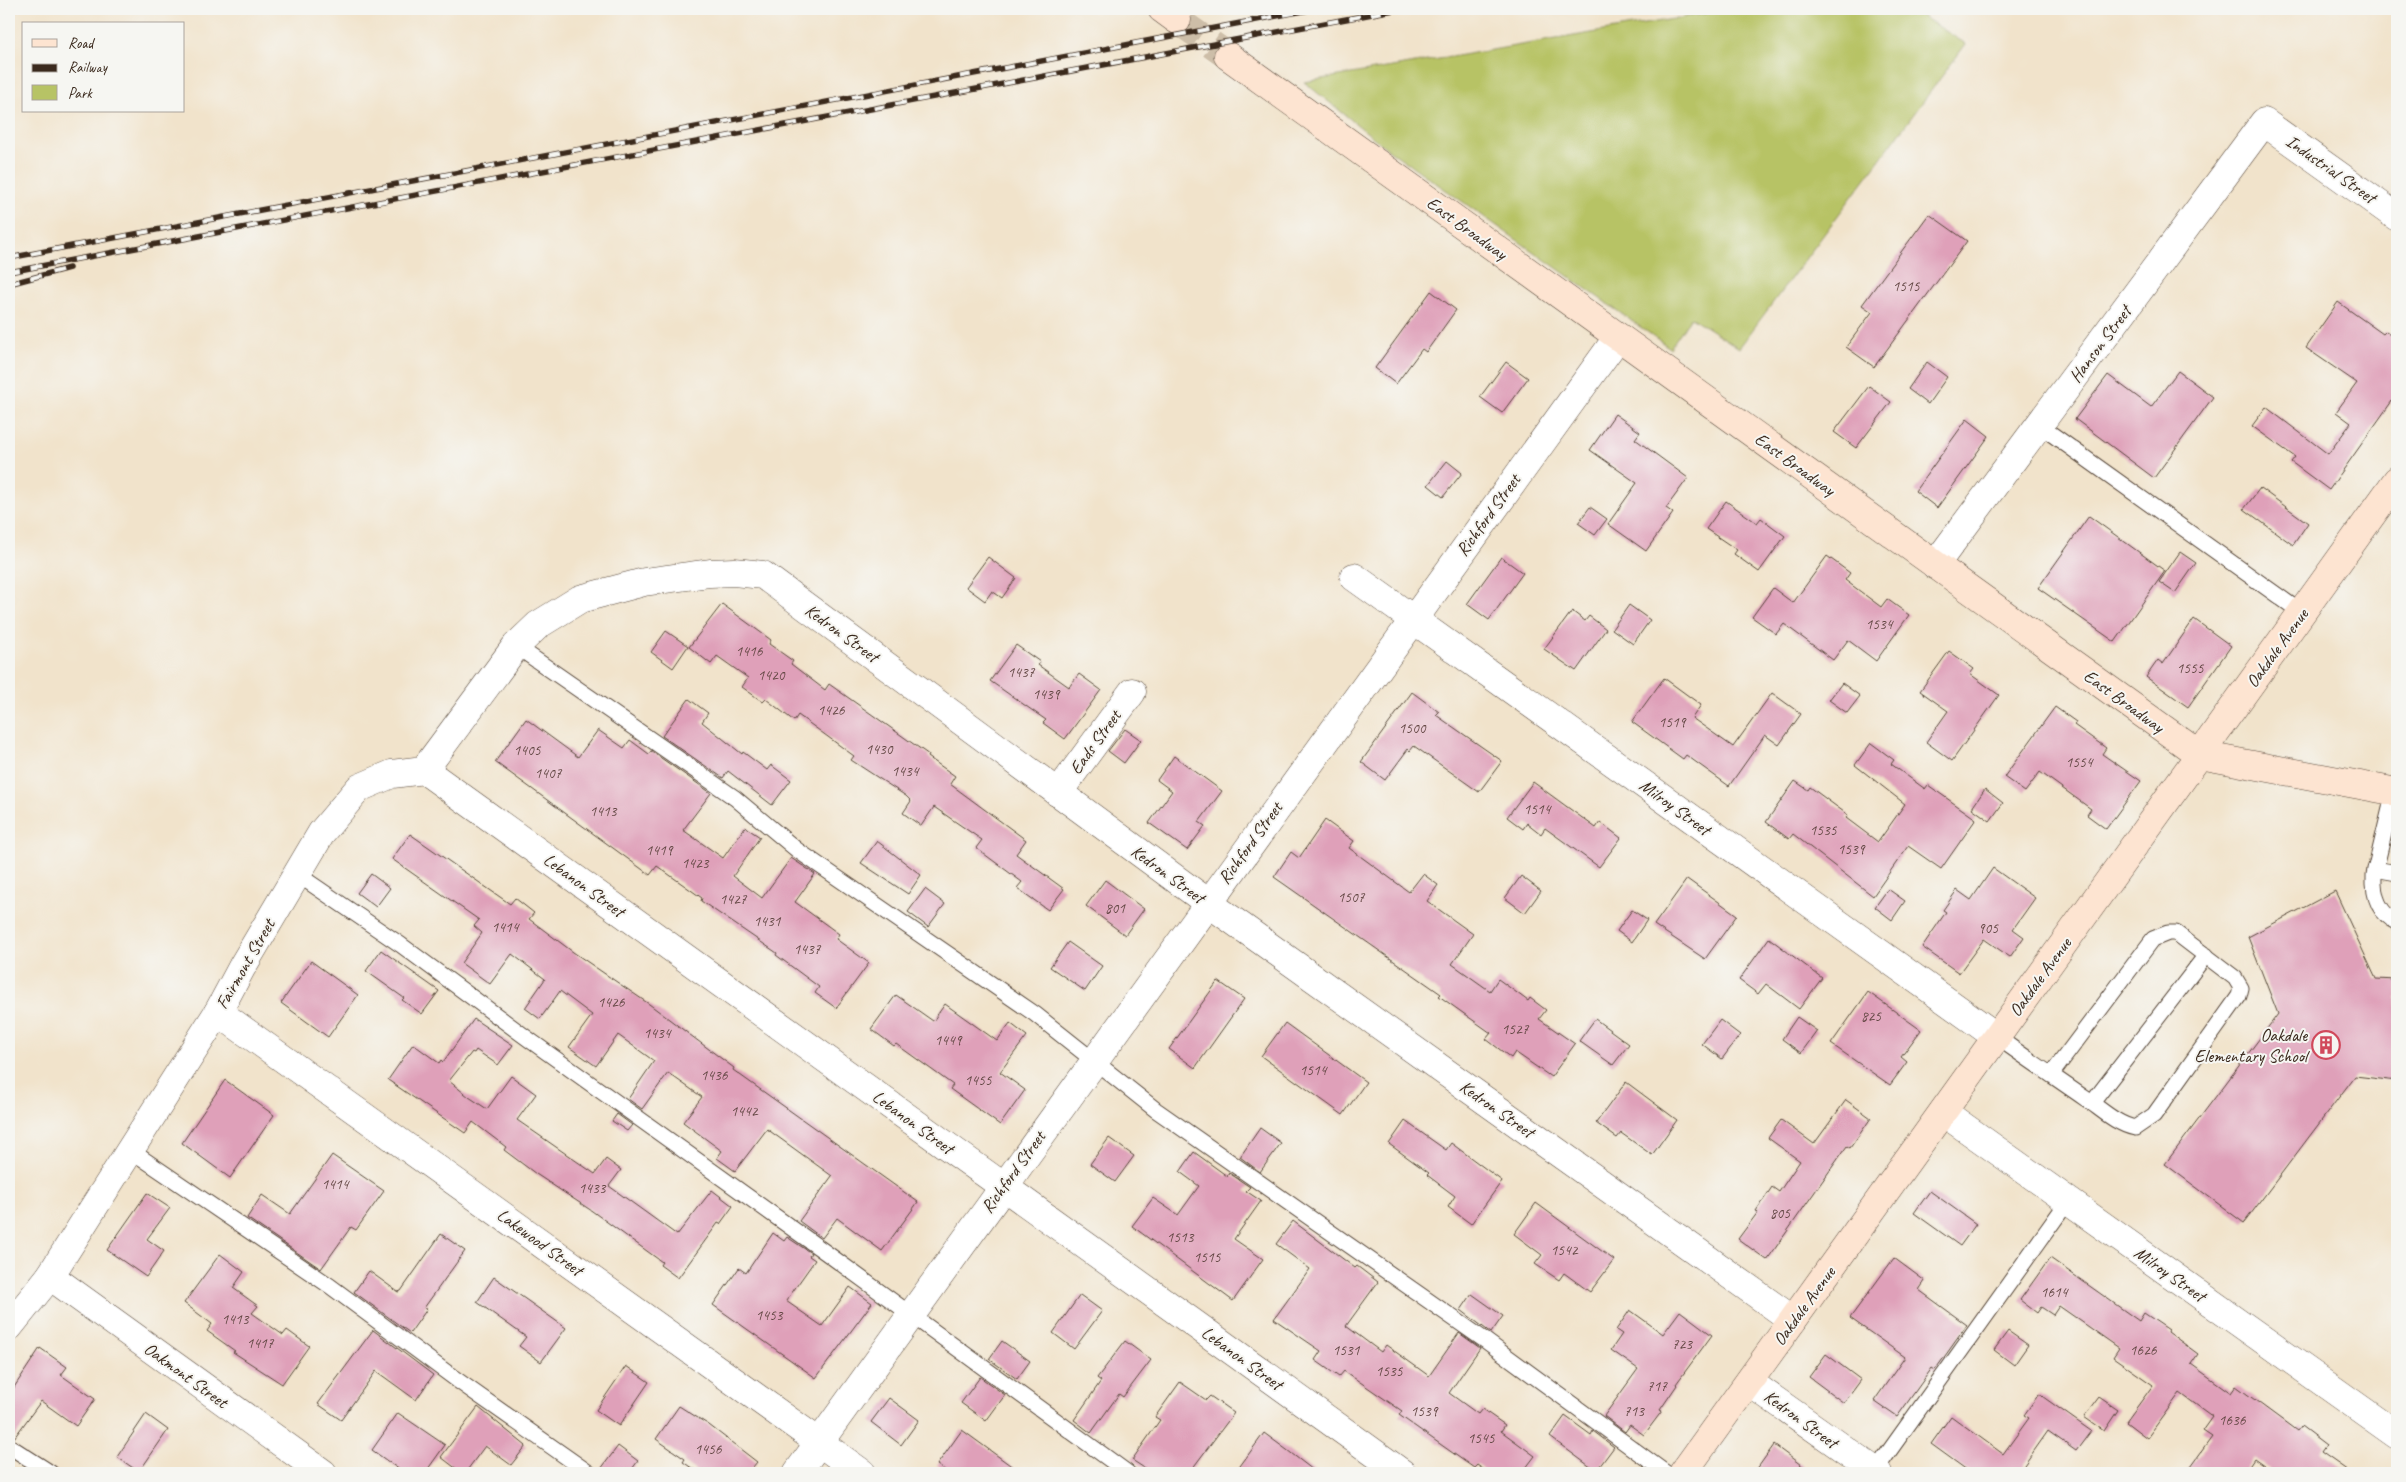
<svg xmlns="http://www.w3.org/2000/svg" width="2406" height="1482" font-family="Caveat,sans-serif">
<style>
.green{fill:#b7c365;stroke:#797642}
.building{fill:#dfa0b9}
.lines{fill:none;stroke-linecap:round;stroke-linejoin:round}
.secondary-tunnel{stroke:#cdbea8;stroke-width:28;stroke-dasharray:28 14;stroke-linecap:butt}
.lane-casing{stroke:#564638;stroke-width:17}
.street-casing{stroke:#564638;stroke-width:29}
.secondary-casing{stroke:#564638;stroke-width:29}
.lane{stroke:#fff;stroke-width:15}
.street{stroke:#fff;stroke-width:28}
.secondary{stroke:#fde4d1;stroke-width:28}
.rail-casing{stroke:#3b2a1e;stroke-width:5.5}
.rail{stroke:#f6f6f2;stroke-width:4;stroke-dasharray:11;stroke-linecap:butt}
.labels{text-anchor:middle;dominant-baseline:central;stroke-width:4;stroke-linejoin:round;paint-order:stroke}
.number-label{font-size:15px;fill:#644845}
.street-label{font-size:18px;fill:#3b2a1e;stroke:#f6f6f2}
.poi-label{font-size:18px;fill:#3b2a1e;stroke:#f6f6f2;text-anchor:end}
</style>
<rect width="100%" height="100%" fill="#f6f6f2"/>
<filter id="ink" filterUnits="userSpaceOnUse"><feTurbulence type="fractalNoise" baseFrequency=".02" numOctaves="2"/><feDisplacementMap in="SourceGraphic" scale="10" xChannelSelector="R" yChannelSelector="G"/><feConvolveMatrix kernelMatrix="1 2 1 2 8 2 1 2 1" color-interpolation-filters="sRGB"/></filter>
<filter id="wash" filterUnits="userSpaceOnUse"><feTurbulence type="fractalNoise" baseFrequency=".0096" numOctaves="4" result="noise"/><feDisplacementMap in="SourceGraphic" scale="20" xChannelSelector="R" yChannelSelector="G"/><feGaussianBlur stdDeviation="1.12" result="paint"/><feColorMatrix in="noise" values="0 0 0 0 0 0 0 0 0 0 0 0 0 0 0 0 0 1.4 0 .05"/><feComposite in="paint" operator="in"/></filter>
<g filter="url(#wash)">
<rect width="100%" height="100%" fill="#f1e3cb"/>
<!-- green -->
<polygon class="green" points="1732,9 1911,9 1966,44 1739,348 1691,317 1670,348 1385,147 1304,82"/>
<g id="blocks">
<!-- building -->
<g class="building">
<polygon points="1929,214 1967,241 1874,367 1846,347 1872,312 1862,305"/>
<polygon points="1431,291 1456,310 1426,352 1422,349 1396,384 1375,368"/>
<polygon points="2338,302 2383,334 2386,331 2397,339 2397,394 2329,490 2291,462 2295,457 2252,426 2266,407 2328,454 2351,423 2336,412 2357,383 2306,348"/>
<polygon points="1506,362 1528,378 1502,413 1480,397"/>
<polygon points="1927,362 1947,377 1928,404 1908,389"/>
<polygon points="2178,371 2213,397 2154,478 2075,419 2108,375 2151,407"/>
<polygon points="1869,386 1891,402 1856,448 1834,432"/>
<polygon points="1615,414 1640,432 1635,439 1688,478 1666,508 1673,513 1646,551 1608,524 1637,483 1590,450"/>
<polygon points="1967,419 1989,436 1937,508 1915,491"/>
<polygon points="1447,461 1462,473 1443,497 1428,485"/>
<polygon points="2260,488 2308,523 2293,545 2244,509"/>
<polygon points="1726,501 1757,523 1761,518 1785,536 1759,572 1734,554 1737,550 1706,529"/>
<polygon points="1590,507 1607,519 1595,535 1578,523"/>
<polygon points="2089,516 2165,571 2115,642 2038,588"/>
<polygon points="2180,552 2196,563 2175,593 2159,582"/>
<polygon points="1827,556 1850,573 1845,580 1881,607 1887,599 1909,615 1876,661 1848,640 1833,660 1784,624 1776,634 1752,617 1773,588 1793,603"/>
<polygon points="988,557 1016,578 1002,598 992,591 985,601 966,587"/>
<polygon points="1501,557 1523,573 1489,620 1467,604"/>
<polygon points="722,604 771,640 769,644 793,661 791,664 825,690 829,684 929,755 928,757 955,776 950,784 1026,840 1016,854 1064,889 1048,910 1017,888 1022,882 976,848 982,840 934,807 921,826 903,813 911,801 906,796 851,760 854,756 798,715 794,721 766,699 763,702 742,687 748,678 717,656 711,664 689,647"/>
<polygon points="1629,605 1650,620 1633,644 1612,629"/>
<polygon points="1572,611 1585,621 1589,616 1606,629 1576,671 1544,649"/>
<polygon points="2194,619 2231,646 2188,707 2146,677 2158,660 2163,664"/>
<polygon points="666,631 688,646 673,668 651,652"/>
<polygon points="1016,645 1040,662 1038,665 1069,687 1079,674 1101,690 1065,739 1043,723 1046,720 990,681"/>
<polygon points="1949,651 1974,669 1970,674 1999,695 1952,761 1926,742 1948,711 1920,691"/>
<polygon points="1664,678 1701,705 1692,718 1733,747 1772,693 1801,714 1779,745 1765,735 1729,786 1686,755 1683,759 1632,722"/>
<polygon points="1842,683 1860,696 1847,713 1829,700"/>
<polygon points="1412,692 1439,712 1436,715 1502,761 1479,792 1414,746 1410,751 1408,749 1385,780 1361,762"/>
<polygon points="689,699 708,713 702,722 742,754 743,752 767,770 771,765 791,780 772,805 728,771 723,778 662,736"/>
<polygon points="2055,707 2076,722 2074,725 2106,748 2102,754 2141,781 2106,829 2087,815 2091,809 2040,772 2025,792 2004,777"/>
<polygon points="526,719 578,757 598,730 624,748 630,740 649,754 651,751 711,793 683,830 723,858 745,827 760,837 733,876 762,898 791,858 815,874 795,902 839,934 836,939 869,963 836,1008 815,993 819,987 776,955 777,953 701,901 702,898 657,866 650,875 495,762"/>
<polygon points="1125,729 1141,740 1124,763 1108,751"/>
<polygon points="1871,743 1894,760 1891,764 1925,789 1928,785 1976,819 1941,869 1908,846 1873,896 1793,834 1789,839 1766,822 1795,781 1808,790 1810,787 1848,815 1846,818 1878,842 1905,804 1855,765"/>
<polygon points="1174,756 1222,791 1199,822 1205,826 1187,850 1149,823 1172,791 1157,780"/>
<polygon points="1533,782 1596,828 1600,822 1621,838 1599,867 1545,828 1541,834 1527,823 1523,829 1507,817"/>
<polygon points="1985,789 2003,803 1990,821 1972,808"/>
<polygon points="1325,820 1354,841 1349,848 1409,892 1423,874 1438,885 1427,901 1473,934 1452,964 1490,991 1498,979 1528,1001 1530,998 1546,1010 1539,1019 1575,1044 1551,1077 1515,1052 1511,1058 1486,1039 1491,1033 1439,996 1441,994 1274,877 1291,852 1299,858"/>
<polygon points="410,834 510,904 515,898 534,913 529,919 573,952 649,1004 734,1068 733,1070 918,1202 882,1251 837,1218 822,1238 799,1221 832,1176 767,1129 735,1171 717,1158 722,1151 683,1122 702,1097 668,1073 642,1109 628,1099 654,1061 618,1035 596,1066 569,1047 592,1015 560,991 540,1019 525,1008 545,979 512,954 490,984 461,963 482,933 474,926 479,920 392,859"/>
<polygon points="877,841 921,875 908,894 861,863"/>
<polygon points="1993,868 2035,898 2013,929 2024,937 2010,957 1984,939 1959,973 1922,947 1946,912 1943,910 1957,890 1971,900"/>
<polygon points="371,874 390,888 376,907 357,893"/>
<polygon points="1521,876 1541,891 1525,913 1505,898"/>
<polygon points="1687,879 1737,915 1705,959 1654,925"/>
<polygon points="1105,880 1144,909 1125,935 1086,906"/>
<polygon points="925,889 945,904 928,927 908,912"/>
<polygon points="1888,889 1905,901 1892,920 1875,907"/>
<polygon points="2335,891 2376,979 2397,980 2397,1081 2355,1076 2244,1223 2165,1164 2278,1014 2248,937"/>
<polygon points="1632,910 1647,920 1632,942 1617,931"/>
<polygon points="1769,938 1822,978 1799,1009 1766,984 1758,994 1739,980"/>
<polygon points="1068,942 1102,966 1085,991 1050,967"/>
<polygon points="381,950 439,991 422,1014 402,1000 404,998 366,971"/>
<polygon points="311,961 358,995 328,1037 281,1003"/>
<polygon points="1218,981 1244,999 1195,1068 1169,1049"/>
<polygon points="1868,992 1921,1030 1901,1057 1907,1062 1890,1085 1831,1044"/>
<polygon points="896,995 933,1021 945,1004 997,1041 1010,1023 1027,1036 1000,1072 1025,1090 1000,1125 950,1089 953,1085 896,1044 894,1046 871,1029"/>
<polygon points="1797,1017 1817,1031 1801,1053 1782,1039"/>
<polygon points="474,1019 513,1045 498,1065 476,1050 474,1053 472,1052 449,1081 469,1097 487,1109 511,1076 536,1094 517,1120 595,1174 606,1159 621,1170 609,1186 677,1235 712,1190 733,1206 720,1224 718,1223 678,1278 660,1265 662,1262 592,1211 536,1174 504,1150 506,1147 473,1122 465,1133 388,1080 413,1044 439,1063 441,1060 443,1062"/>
<polygon points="1595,1019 1629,1044 1613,1065 1579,1041"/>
<polygon points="1720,1020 1740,1035 1722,1059 1702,1044"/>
<polygon points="1285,1023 1366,1082 1343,1115 1261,1056"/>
<polygon points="225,1080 274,1115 230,1178 182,1143"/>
<polygon points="1626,1082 1677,1120 1652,1155 1621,1133 1617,1138 1596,1123"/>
<polygon points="1846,1100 1871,1118 1850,1148 1847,1146 1767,1260 1738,1239 1758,1212 1756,1211 1772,1187 1779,1192 1800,1161 1768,1138 1781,1120 1814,1144"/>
<polygon points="617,1114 632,1125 627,1131 612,1121"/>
<polygon points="1405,1121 1446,1150 1451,1143 1502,1181 1471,1224 1448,1207 1455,1196 1427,1175 1429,1173 1389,1144"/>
<polygon points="1260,1128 1281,1143 1260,1172 1240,1157"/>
<polygon points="1109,1138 1134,1156 1115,1182 1090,1164"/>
<polygon points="1194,1152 1227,1176 1229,1173 1250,1187 1246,1191 1261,1201 1234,1239 1263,1259 1233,1301 1132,1226 1153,1198 1178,1215 1199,1186 1180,1172"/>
<polygon points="332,1155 384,1191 356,1230 351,1227 321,1269 247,1218 262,1195 290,1214"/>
<polygon points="1930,1191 1976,1224 1960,1246 1914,1213"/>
<polygon points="147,1193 170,1208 147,1239 164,1251 146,1277 107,1250"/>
<polygon points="1536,1203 1614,1260 1590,1292 1564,1273 1559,1280 1535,1264 1542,1255 1514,1234"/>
<polygon points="1293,1221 1355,1268 1357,1266 1378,1282 1346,1326 1381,1352 1386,1345 1429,1376 1459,1333 1480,1348 1449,1393 1478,1414 1482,1409 1505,1425 1501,1431 1535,1456 1522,1473 1489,1473 1477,1465 1474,1468 1399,1415 1402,1411 1344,1371 1339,1377 1315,1360 1321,1351 1274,1319 1310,1269 1276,1244"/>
<polygon points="773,1233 784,1241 787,1237 811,1253 809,1256 815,1260 786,1301 822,1326 850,1287 872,1303 816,1378 713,1305 739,1268 746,1273"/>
<polygon points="441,1234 465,1251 424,1308 427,1309 410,1333 354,1292 369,1271 398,1292 401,1291"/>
<polygon points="220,1254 244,1272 233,1288 258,1306 252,1313 283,1335 287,1330 309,1346 282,1384 233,1352 235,1351 207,1331 212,1324 184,1303"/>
<polygon points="1894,1258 1925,1281 1919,1290 1967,1325 1935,1370 1932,1368 1897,1417 1874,1401 1905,1357 1850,1318"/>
<polygon points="2050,1258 2139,1321 2144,1313 2169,1330 2168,1332 2198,1354 2191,1364 2231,1393 2236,1386 2297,1431 2301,1426 2326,1445 2321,1452 2351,1473 2275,1473 2254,1458 2244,1473 2186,1473 2212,1437 2203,1431 2213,1417 2180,1393 2147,1438 2126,1422 2153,1385 2113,1357 2119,1348 2059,1306 2053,1315 2041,1307 2037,1313 2020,1300"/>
<polygon points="494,1277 566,1328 541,1362 519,1346 526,1337 477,1302"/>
<polygon points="1472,1294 1503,1316 1491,1333 1461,1310"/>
<polygon points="1080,1295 1102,1311 1074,1349 1053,1333"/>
<polygon points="1630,1310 1663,1334 1680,1311 1712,1335 1676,1384 1677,1385 1660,1410 1662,1411 1644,1435 1630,1425 1625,1432 1604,1416 1638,1369 1611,1350 1622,1334 1616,1330"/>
<polygon points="373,1330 433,1375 416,1400 376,1371 341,1420 318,1404"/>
<polygon points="2008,1331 2028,1345 2014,1365 1994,1350"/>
<polygon points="1002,1341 1030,1361 1017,1379 989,1359"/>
<polygon points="1125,1341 1151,1360 1123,1397 1119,1394 1091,1433 1074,1420 1101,1381 1097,1378"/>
<polygon points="40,1348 67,1367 61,1375 95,1399 76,1426 41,1401 14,1438 9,1437 9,1395"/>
<polygon points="1826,1354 1861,1380 1844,1403 1809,1377"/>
<polygon points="626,1366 649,1382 619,1426 596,1410"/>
<polygon points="980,1377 1005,1395 986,1421 961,1403"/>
<polygon points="1180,1382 1206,1400 1210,1396 1234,1413 1189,1473 1152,1473 1132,1460 1160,1420 1155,1417"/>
<polygon points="2039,1394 2091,1431 2076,1451 2048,1431 2022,1468 2029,1473 1971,1473 1931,1444 1951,1416 2003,1454 2029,1418 2024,1415"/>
<polygon points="2099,1397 2118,1410 2104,1431 2084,1417"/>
<polygon points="889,1398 919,1420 901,1445 871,1422"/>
<polygon points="679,1406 709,1425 757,1462 748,1473 699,1473 683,1462 685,1459 656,1439"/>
<polygon points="478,1407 526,1446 511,1465 485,1446 465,1473 462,1473 441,1457"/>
<polygon points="398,1413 445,1445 425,1473 404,1473 372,1450"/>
<polygon points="146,1414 168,1430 139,1472 117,1457"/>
<polygon points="1565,1416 1591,1435 1593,1431 1614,1447 1596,1471 1550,1437"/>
<polygon points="962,1430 1021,1473 949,1473 937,1465"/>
<polygon points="1264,1433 1287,1450 1317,1473 1235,1473"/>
<polygon points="1774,1445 1812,1473 1754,1473"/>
<polygon points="618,1446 638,1461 629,1473 598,1473"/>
</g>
</g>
</g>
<g filter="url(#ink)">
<use href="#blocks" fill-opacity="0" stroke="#564638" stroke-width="1"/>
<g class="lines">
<!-- secondary-tunnel -->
<polyline class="secondary-tunnel" points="1177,20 1228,56"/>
<defs>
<g id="lane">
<polyline points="2039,425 2302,613"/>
<polyline points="516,646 735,798 797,850 1035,1014 1156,1110 1486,1341 1666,1473"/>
<path d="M2394,792L2374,875C2373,895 2378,913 2397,922"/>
<polyline points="2375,869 2397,873"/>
<polyline points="297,874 401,945 531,1041 832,1257 1128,1473"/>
<path d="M1997,1037C2026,1058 2056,1078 2086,1099C2101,1109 2116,1124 2135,1128L2154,1115L2239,996L2241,988L2235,978L2176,933H2168L2153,939L2051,1075"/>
<polyline points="2092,1103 2206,955"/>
<polyline points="130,1150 330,1286 457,1380 589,1473"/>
<polyline points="9,1446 51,1473"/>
<polyline points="1875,1471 2068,1201"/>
</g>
<g id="street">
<polyline points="1935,565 2264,122 2397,217"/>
<polyline points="1354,577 1997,1037"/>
<polyline points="424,770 1402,1473"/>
<polyline points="1058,793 1132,692"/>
<polyline points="218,1012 862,1473"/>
<polyline points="1943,1112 2397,1435"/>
<polyline points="50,1276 323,1473"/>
<polyline points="9,1327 50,1276 218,1012 242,967 322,832 359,788 392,774 424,770 516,646 538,625 580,599 644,582 710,573 734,572 763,575 1207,902 1793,1320"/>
<polyline points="1749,1382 1878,1473"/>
<polyline points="797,1473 1618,337"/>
</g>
<g id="secondary">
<polyline points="1162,9 1177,20"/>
<polyline points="1228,56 2200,755 2397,792"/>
<polyline points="1683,1473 2397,480"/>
</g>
</defs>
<!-- lane casing -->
<use href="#lane" class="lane-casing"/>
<!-- street casing -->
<use href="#street" class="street-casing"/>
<!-- secondary casing -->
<use href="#secondary" class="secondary-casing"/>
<!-- lane -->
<use href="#lane" class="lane"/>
<!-- street -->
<use href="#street" class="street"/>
<!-- secondary -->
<use href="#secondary" class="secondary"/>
<defs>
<g id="rail">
<polyline points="9,258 1314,9"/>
<polyline points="9,272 1399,9"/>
<polyline points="9,284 69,268"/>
</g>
</defs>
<!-- rail casing -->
<use href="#rail" class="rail-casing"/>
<!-- rail -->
<use href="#rail" class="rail"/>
</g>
</g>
<!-- icons -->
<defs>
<symbol id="building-ring" viewBox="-11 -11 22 22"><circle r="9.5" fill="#f6f6f2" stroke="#d1495b" stroke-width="1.5"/><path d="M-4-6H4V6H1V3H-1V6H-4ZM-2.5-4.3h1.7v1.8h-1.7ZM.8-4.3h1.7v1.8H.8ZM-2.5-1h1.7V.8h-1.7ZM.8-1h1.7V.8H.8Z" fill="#d1495b"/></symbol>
</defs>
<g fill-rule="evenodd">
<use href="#building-ring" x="2310" y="1029" width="32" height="32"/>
</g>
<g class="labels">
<!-- number labels -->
<g class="number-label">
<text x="1906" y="286">1515</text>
<text x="1879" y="624">1534</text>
<text x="749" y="651">1416</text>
<text x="2190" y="668">1555</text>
<text x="1021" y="672">1437</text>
<text x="771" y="675">1420</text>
<text x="1046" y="694">1439</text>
<text x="831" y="710">1426</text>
<text x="1672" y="722">1519</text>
<text x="1412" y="728">1500</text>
<text x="879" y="749">1430</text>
<text x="527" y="750">1405</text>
<text x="2079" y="762">1554</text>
<text x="905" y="771">1434</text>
<text x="548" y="773">1407</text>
<text x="1537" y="809">1514</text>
<text x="603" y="811">1413</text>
<text x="1823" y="830">1535</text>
<text x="1851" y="849">1539</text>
<text x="659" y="850">1419</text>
<text x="695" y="863">1423</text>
<text x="1351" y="897">1507</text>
<text x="733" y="899">1427</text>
<text x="1115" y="908">801</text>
<text x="767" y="921">1431</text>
<text x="505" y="927">1414</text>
<text x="1988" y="928">905</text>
<text x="807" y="949">1437</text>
<text x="611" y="1002">1426</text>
<text x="1871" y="1016">825</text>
<text x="1515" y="1029">1527</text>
<text x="657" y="1033">1434</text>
<text x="948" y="1040">1449</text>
<text x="1313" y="1070">1514</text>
<text x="714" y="1075">1436</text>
<text x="978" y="1080">1455</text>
<text x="744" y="1111">1442</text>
<text x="335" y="1184">1414</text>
<text x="592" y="1188">1433</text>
<text x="1780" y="1213">805</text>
<text x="1180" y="1237">1513</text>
<text x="1564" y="1250">1542</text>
<text x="1207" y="1257">1515</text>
<text x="2054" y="1292">1614</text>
<text x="769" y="1315">1453</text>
<text x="235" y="1319">1413</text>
<text x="260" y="1343">1417</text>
<text x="1682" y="1344">723</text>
<text x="1346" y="1350">1531</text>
<text x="2143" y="1350">1626</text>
<text x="1389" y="1371">1535</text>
<text x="1657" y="1386">717</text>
<text x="1424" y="1411">1539</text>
<text x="1634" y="1411">713</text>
<text x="2232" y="1420">1636</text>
<text x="1481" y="1438">1545</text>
<text x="708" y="1449">1456</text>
</g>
<!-- street labels -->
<g class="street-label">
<text transform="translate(2331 169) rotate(35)">Industrial Street</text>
<text transform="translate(1467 228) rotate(36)">East Broadway</text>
<text transform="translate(2100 344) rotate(-53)">Hanson Street</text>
<text transform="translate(1795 464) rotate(36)">East Broadway</text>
<text transform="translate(1488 515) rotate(-54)">Richford Street</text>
<text transform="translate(842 633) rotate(36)">Kedron Street</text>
<text transform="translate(2277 648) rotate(-54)">Oakdale Avenue</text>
<text transform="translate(2124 701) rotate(36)">East Broadway</text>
<text transform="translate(1095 742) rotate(-54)">Eads Street</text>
<text transform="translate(1675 807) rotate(36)">Milroy Street</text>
<text transform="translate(1250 843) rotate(-54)">Richford Street</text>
<text transform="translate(1168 874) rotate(36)">Kedron Street</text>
<text transform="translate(584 885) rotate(36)">Lebanon Street</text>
<text transform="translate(245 964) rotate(-60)">Fairmont Street</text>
<text transform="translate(2040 977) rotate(-54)">Oakdale Avenue</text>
<text transform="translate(1497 1109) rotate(35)">Kedron Street</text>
<text transform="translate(913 1122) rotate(36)">Lebanon Street</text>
<text transform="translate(1013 1172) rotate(-54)">Richford Street</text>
<text transform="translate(540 1242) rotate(36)">Lakewood Street</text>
<text transform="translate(2170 1274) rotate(35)">Milroy Street</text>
<text transform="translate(1804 1306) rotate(-54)">Oakdale Avenue</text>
<text transform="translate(1242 1358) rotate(36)">Lebanon Street</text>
<text transform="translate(186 1375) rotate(36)">Oakmont Street</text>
<text transform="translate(1801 1419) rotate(36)">Kedron Street</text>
</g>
<!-- poi labels -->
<g class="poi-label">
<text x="2307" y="1035">Oakdale<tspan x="2307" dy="21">Elementary School</tspan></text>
</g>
</g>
<!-- margin -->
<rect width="2406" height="1482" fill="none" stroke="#f6f6f2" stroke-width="30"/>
<!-- legend -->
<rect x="22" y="22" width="162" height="90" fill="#f6f6f2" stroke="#aba49d"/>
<rect x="32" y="39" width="25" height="8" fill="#fde4d1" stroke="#aba49d"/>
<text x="68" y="48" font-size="15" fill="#3b2a1e">Road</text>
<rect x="32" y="64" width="25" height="8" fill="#3b2a1e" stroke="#aba49d"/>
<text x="68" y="72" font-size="15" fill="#3b2a1e">Railway</text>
<rect x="32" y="85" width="25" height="15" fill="#b7c365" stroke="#aba49d"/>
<text x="68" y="98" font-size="15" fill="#3b2a1e">Park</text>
</svg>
